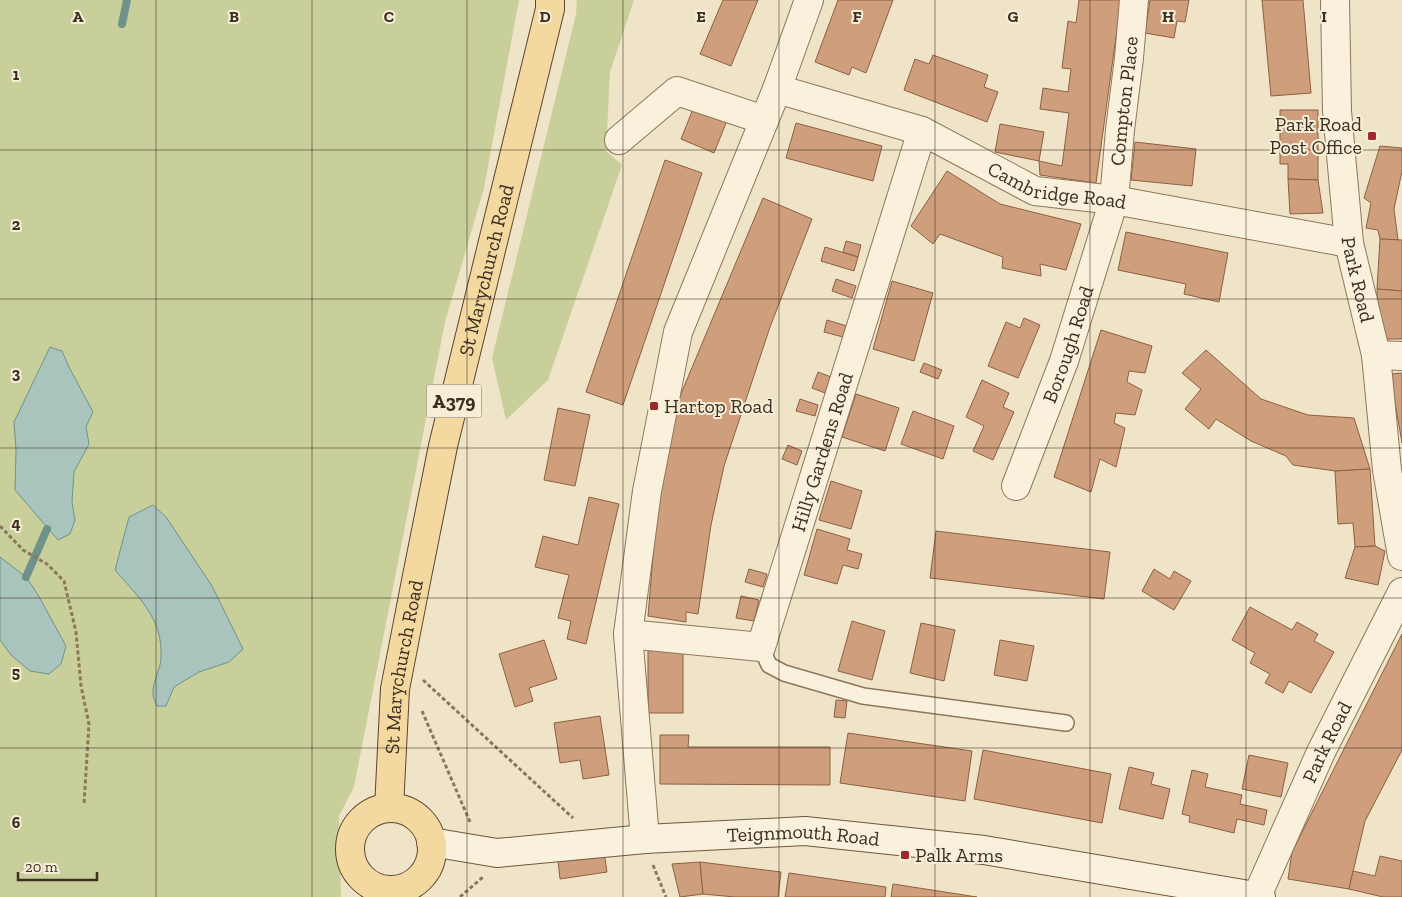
<svg xmlns="http://www.w3.org/2000/svg" width="1402" height="897" font-family="'Zilla Slab',serif">
<style>
.green{fill:#c9cf9b}
.water{fill:#a9c4bc;stroke:#6f938a}
.lines{fill:none;stroke-linecap:round;stroke-linejoin:round}
.stream{stroke:#6f938a;stroke-width:8}
.building{fill:#cf9f7d;stroke:#8d5f41}
.service-casing{stroke:#8d765c;stroke-width:18}
.minor-casing{stroke:#8d765c;stroke-width:30}
.secondary-casing{stroke:#6f573f;stroke-width:30}
.primary-casing{stroke:#5b4430;stroke-width:30}
.path{stroke:#8d765c;stroke-width:3;stroke-dasharray:4 2.5;stroke-linecap:butt}
.service{stroke:#faf1dc;stroke-width:15}
.minor{stroke:#faf1dc;stroke-width:28}
.secondary{stroke:#faf1dc;stroke-width:28}
.primary{stroke:#f3d9a0;stroke-width:28}
.grid{fill:none;stroke:#3d2e20;stroke-width:1;stroke-opacity:0.55}
.poi-dot{fill:#9e2a2b;stroke:#f7eed8;stroke-width:2}
.labels{text-anchor:middle;dominant-baseline:central;stroke-width:4;stroke-linejoin:round;paint-order:stroke}
.shield{fill:#f7eed8;stroke:#756857;stroke-width:1}
.shield-label{font-size:19px;font-weight:bold;fill:#3d2e20}
.street-label{font-size:20px;fill:#3d2e20;stroke:#f7eed8}
.poi-label{font-size:20px;fill:#3d2e20;stroke:#f7eed8;text-anchor:start}
.grid-label{font-size:16px;text-anchor:middle;font-weight:bold;fill:#3d2e20;stroke:#f7eed8;stroke-width:4;stroke-linejoin:round;paint-order:stroke}
</style>
<rect width="100%" height="100%" fill="#f0e4c8"/>
<!-- green -->
<g class="green">
<polygon points="0,0 519,0 484,188 445,322 354,787 339,816 341,897 0,897"/>
<polygon points="577,0 634,0 610,72 606,151 622,165 548,380 506,420 492,358 576,14"/>
</g>
<!-- water -->
<g class="water">
<polygon points="50,347 62,351 69,367 93,412 86,427 89,444 74,472 72,502 75,520 70,534 58,540 15,490 16,450 14,422"/>
<path d="M153,505L166,517L212,586L243,649L229,662L199,672L174,687L166,706H157C156,703 153,698 153,695C152,682 161,669 161,657C163,618 138,597 115,570L129,517Z"/>
<polygon points="0,557 26,577 37,593 66,646 61,664 49,674 30,671 11,655 0,640"/>
</g>
<g class="lines">
<!-- stream -->
<g class="stream">
<polyline points="122,24 127,0"/>
<polyline points="26,577 47,529"/>
</g>
</g>
<!-- building -->
<g class="building">
<polygon points="723,0 758,0 731,66 700,54"/>
<polygon points="838,0 893,0 866,73 852,67 849,75 815,62"/>
<polygon points="1079,0 1121,0 1096,183 1040,175 1039,161 1062,166 1069,113 1040,109 1043,88 1068,92 1071,69 1062,68 1068,21 1076,23"/>
<polygon points="1150,0 1189,0 1185,22 1177,21 1174,38 1145,33"/>
<polygon points="1262,0 1303,0 1311,93 1271,96"/>
<polygon points="933,55 988,75 984,87 998,92 987,122 904,90 915,59 929,64"/>
<polygon points="695,104 728,118 714,153 681,139"/>
<polygon points="1280,110 1318,110 1318,180 1288,179 1288,164 1280,164"/>
<polygon points="796,123 882,146 873,181 786,158"/>
<polygon points="1000,124 1044,132 1039,161 995,152"/>
<polygon points="1135,142 1196,149 1192,186 1131,180"/>
<polygon points="1380,146 1402,148 1402,171 1394,209 1398,240 1380,239 1378,230 1366,228 1371,203 1364,198"/>
<polygon points="665,160 702,173 623,405 586,392"/>
<polygon points="947,171 1000,204 1081,224 1066,270 1040,264 1041,276 1002,268 1003,257 940,234 933,244 911,226"/>
<polygon points="1288,179 1318,180 1323,213 1290,214"/>
<polygon points="763,198 812,219 770,327 724,466 711,525 698,614 686,612 686,622 648,616 658,497 678,401"/>
<polygon points="1126,232 1228,253 1219,302 1184,294 1186,284 1118,270"/>
<polygon points="1380,239 1402,240 1402,291 1377,289"/>
<polygon points="846,241 861,245 858,257 843,252"/>
<polygon points="825,247 858,257 854,271 821,261"/>
<polygon points="836,279 856,286 852,298 832,291"/>
<polygon points="892,281 933,293 914,361 873,349"/>
<polygon points="1377,289 1402,291 1402,339 1378,339"/>
<polygon points="1024,318 1040,325 1018,378 988,366 1006,322 1020,328"/>
<polygon points="827,320 847,326 843,337 824,332"/>
<polygon points="1101,330 1152,346 1145,373 1129,371 1127,382 1142,390 1135,415 1116,413 1114,423 1125,428 1116,467 1100,459 1091,492 1054,477"/>
<polygon points="1206,350 1261,399 1308,415 1354,418 1370,469 1335,471 1293,465 1286,456 1251,441 1216,419 1209,429 1185,409 1201,389 1182,373"/>
<polygon points="924,363 942,370 938,379 920,372"/>
<polygon points="818,372 831,377 825,393 812,388"/>
<polygon points="1402,373 1402,443 1390,374"/>
<polygon points="982,380 1009,393 1003,407 1014,412 993,460 973,451 984,426 966,417"/>
<polygon points="856,394 899,408 885,451 842,437"/>
<polygon points="800,399 818,405 815,416 796,411"/>
<polygon points="558,408 590,415 575,486 544,480"/>
<polygon points="913,411 954,426 943,459 901,444"/>
<polygon points="788,445 802,451 797,465 782,459"/>
<polygon points="1370,469 1375,546 1355,547 1353,523 1338,524 1335,471"/>
<polygon points="831,481 862,491 851,529 819,520"/>
<polygon points="589,497 619,504 586,644 567,639 571,621 558,618 569,575 535,567 543,536 578,545"/>
<polygon points="817,529 850,539 847,550 862,554 858,569 843,565 837,584 804,575"/>
<polygon points="936,531 1110,552 1104,599 930,578"/>
<polygon points="1375,546 1385,551 1378,585 1345,578 1355,547"/>
<polygon points="749,569 767,574 763,587 745,582"/>
<polygon points="1154,569 1170,579 1174,571 1191,581 1174,610 1142,591"/>
<polygon points="741,596 759,600 754,621 736,618"/>
<polygon points="1250,607 1292,630 1297,622 1318,634 1314,641 1334,652 1311,693 1289,681 1283,693 1265,683 1270,674 1250,663 1255,653 1232,640"/>
<polygon points="852,621 885,631 872,680 838,671"/>
<polygon points="921,623 955,630 944,681 910,673"/>
<polygon points="1402,634 1402,750 1365,821 1349,889 1288,879 1292,852"/>
<polygon points="544,640 557,679 529,688 533,701 515,707 499,654"/>
<polygon points="1000,640 1034,646 1027,681 994,675"/>
<rect x="648" y="650" width="35" height="63"/>
<polygon points="836,700 847,701 845,718 834,717"/>
<polygon points="600,716 609,775 583,779 580,760 560,763 554,723"/>
<polygon points="848,733 972,751 965,801 840,783"/>
<polygon points="660,735 689,735 688,747 830,747 830,785 660,784"/>
<polygon points="983,750 1111,774 1102,823 974,799"/>
<polygon points="1249,755 1288,763 1281,797 1242,789"/>
<polygon points="1129,767 1154,773 1151,784 1170,789 1163,819 1119,809"/>
<polygon points="1192,770 1208,774 1205,787 1242,795 1240,804 1267,810 1264,825 1237,819 1234,833 1189,822 1190,816 1182,814"/>
<polygon points="603,846 607,872 560,879 557,852"/>
<polygon points="1380,856 1402,861 1402,897 1383,897 1349,889 1353,871 1375,876"/>
<polygon points="700,862 703,894 680,897 672,864"/>
<polygon points="700,862 781,872 778,897 735,897 703,894"/>
<polygon points="789,873 886,887 885,897 785,897"/>
<polygon points="893,884 977,897 891,897"/>
</g>
<g class="lines">
<defs>
<polyline id="service" points="761,647 769,665 784,673 863,696 1066,723"/>
<g id="minor">
<path id="s1" d="M1335,0L1337,111L1349,243L1376,355L1387,470L1402,556"/>
<path id="s2" d="M777,89L922,131L1035,191L1114,200L1349,243"/>
<polyline points="619,140 677,91 764,120"/>
<polyline points="1376,355 1402,356"/>
<path id="s3" d="M1016,486L1064,361L1114,200L1120,130L1129,58L1134,0"/>
<path id="s4" d="M628,634L761,647L922,131"/>
<polyline points="645,839 628,634 647,491 678,332 777,89 809,0"/>
<path id="s5" d="M1257,896L1321,752L1402,592"/>
</g>
<g id="secondary">
<path id="s6" d="M431,842L497,853L645,839L805,831L984,850L1261,897"/>
</g>
<g id="primary">
<path id="s7" d="M389,808L395,689L417,576L443,446L550,9V0"/>
<circle cx="391" cy="849" r="41"/>
</g>
</defs>
<!-- service casing -->
<use href="#service" class="service-casing"/>
<!-- minor casing -->
<use href="#minor" class="minor-casing"/>
<!-- secondary casing -->
<use href="#secondary" class="secondary-casing"/>
<!-- primary casing -->
<use href="#primary" class="primary-casing"/>
<!-- path -->
<g class="path">
<polyline points="0,526 23,550 47,564 64,581 76,632 81,686 89,724 84,804"/>
<polyline points="423,680 573,818"/>
<polyline points="422,711 470,822"/>
<polyline points="653,865 666,897"/>
<polyline points="460,897 483,877"/>
</g>
<!-- service -->
<use href="#service" class="service"/>
<!-- minor -->
<use href="#minor" class="minor"/>
<!-- secondary -->
<use href="#secondary" class="secondary"/>
<!-- primary -->
<use href="#primary" class="primary"/>
</g>
<!-- grid -->
<path class="grid" d="M156,0V897M312,0V897M467,0V897M623,0V897M779,0V897M935,0V897M1090,0V897M1246,0V897M0,150H1402M0,299H1402M0,448H1402M0,598H1402M0,748H1402"/>
<!-- markers -->
<g class="poi-dot">
<rect x="1367" y="131" width="10" height="10" rx="2.5"/>
<rect x="649" y="401" width="10" height="10" rx="2.5"/>
<rect x="900" y="850" width="10" height="10" rx="2.5"/>
</g>
<g class="labels">
<!-- shield labels -->
<rect class="shield" x="426.5" y="384.5" width="55" height="33" rx="4"/>
<g class="shield-label">
<text x="454" y="401">A379</text>
</g>
<!-- street labels -->
<g class="street-label">
<text stroke="none"><textPath href="#s3" startOffset="402">Compton Place</textPath></text>
<text stroke="none"><textPath href="#s2" startOffset="299">Cambridge Road</textPath></text>
<text stroke="none"><textPath href="#s7" startOffset="548">St Marychurch Road</textPath></text>
<text stroke="none"><textPath href="#s1" startOffset="281">Park Road</textPath></text>
<text stroke="none"><textPath href="#s3" startOffset="151">Borough Road</textPath></text>
<text stroke="none"><textPath href="#s4" startOffset="338">Hilly Gardens Road</textPath></text>
<text stroke="none"><textPath href="#s7" startOffset="142">St Marychurch Road</textPath></text>
<text stroke="none"><textPath href="#s5" startOffset="169">Park Road</textPath></text>
<text stroke="none"><textPath href="#s6" startOffset="374">Teignmouth Road</textPath></text>
</g>
<!-- poi labels -->
<g class="poi-label">
<text x="1362" y="124" text-anchor="end">Park Road<tspan x="1362" dy="23">Post Office</tspan></text>
<text x="664" y="406">Hartop Road</text>
<text x="915" y="855">Palk Arms</text>
</g>
</g>
<g class="grid-label">
<text x="78" y="22">A</text>
<text x="234" y="22">B</text>
<text x="389" y="22">C</text>
<text x="545" y="22">D</text>
<text x="701" y="22">E</text>
<text x="857" y="22">F</text>
<text x="1013" y="22">G</text>
<text x="1168" y="22">H</text>
<text x="1324" y="22">I</text>
<text x="16" y="80">1</text>
<text x="16" y="230">2</text>
<text x="16" y="379">3</text>
<text x="16" y="529">4</text>
<text x="16" y="678">5</text>
<text x="16" y="828">6</text>
</g>
<!-- scale -->
<path d="M18 872v8h79v-8" fill="none" stroke="#3d2e20" stroke-width="2.5"/>
<text x="25" y="872" font-size="15" fill="#3d2e20" stroke="#f7eed8" stroke-width="4" paint-order="stroke">20 m</text>
</svg>
